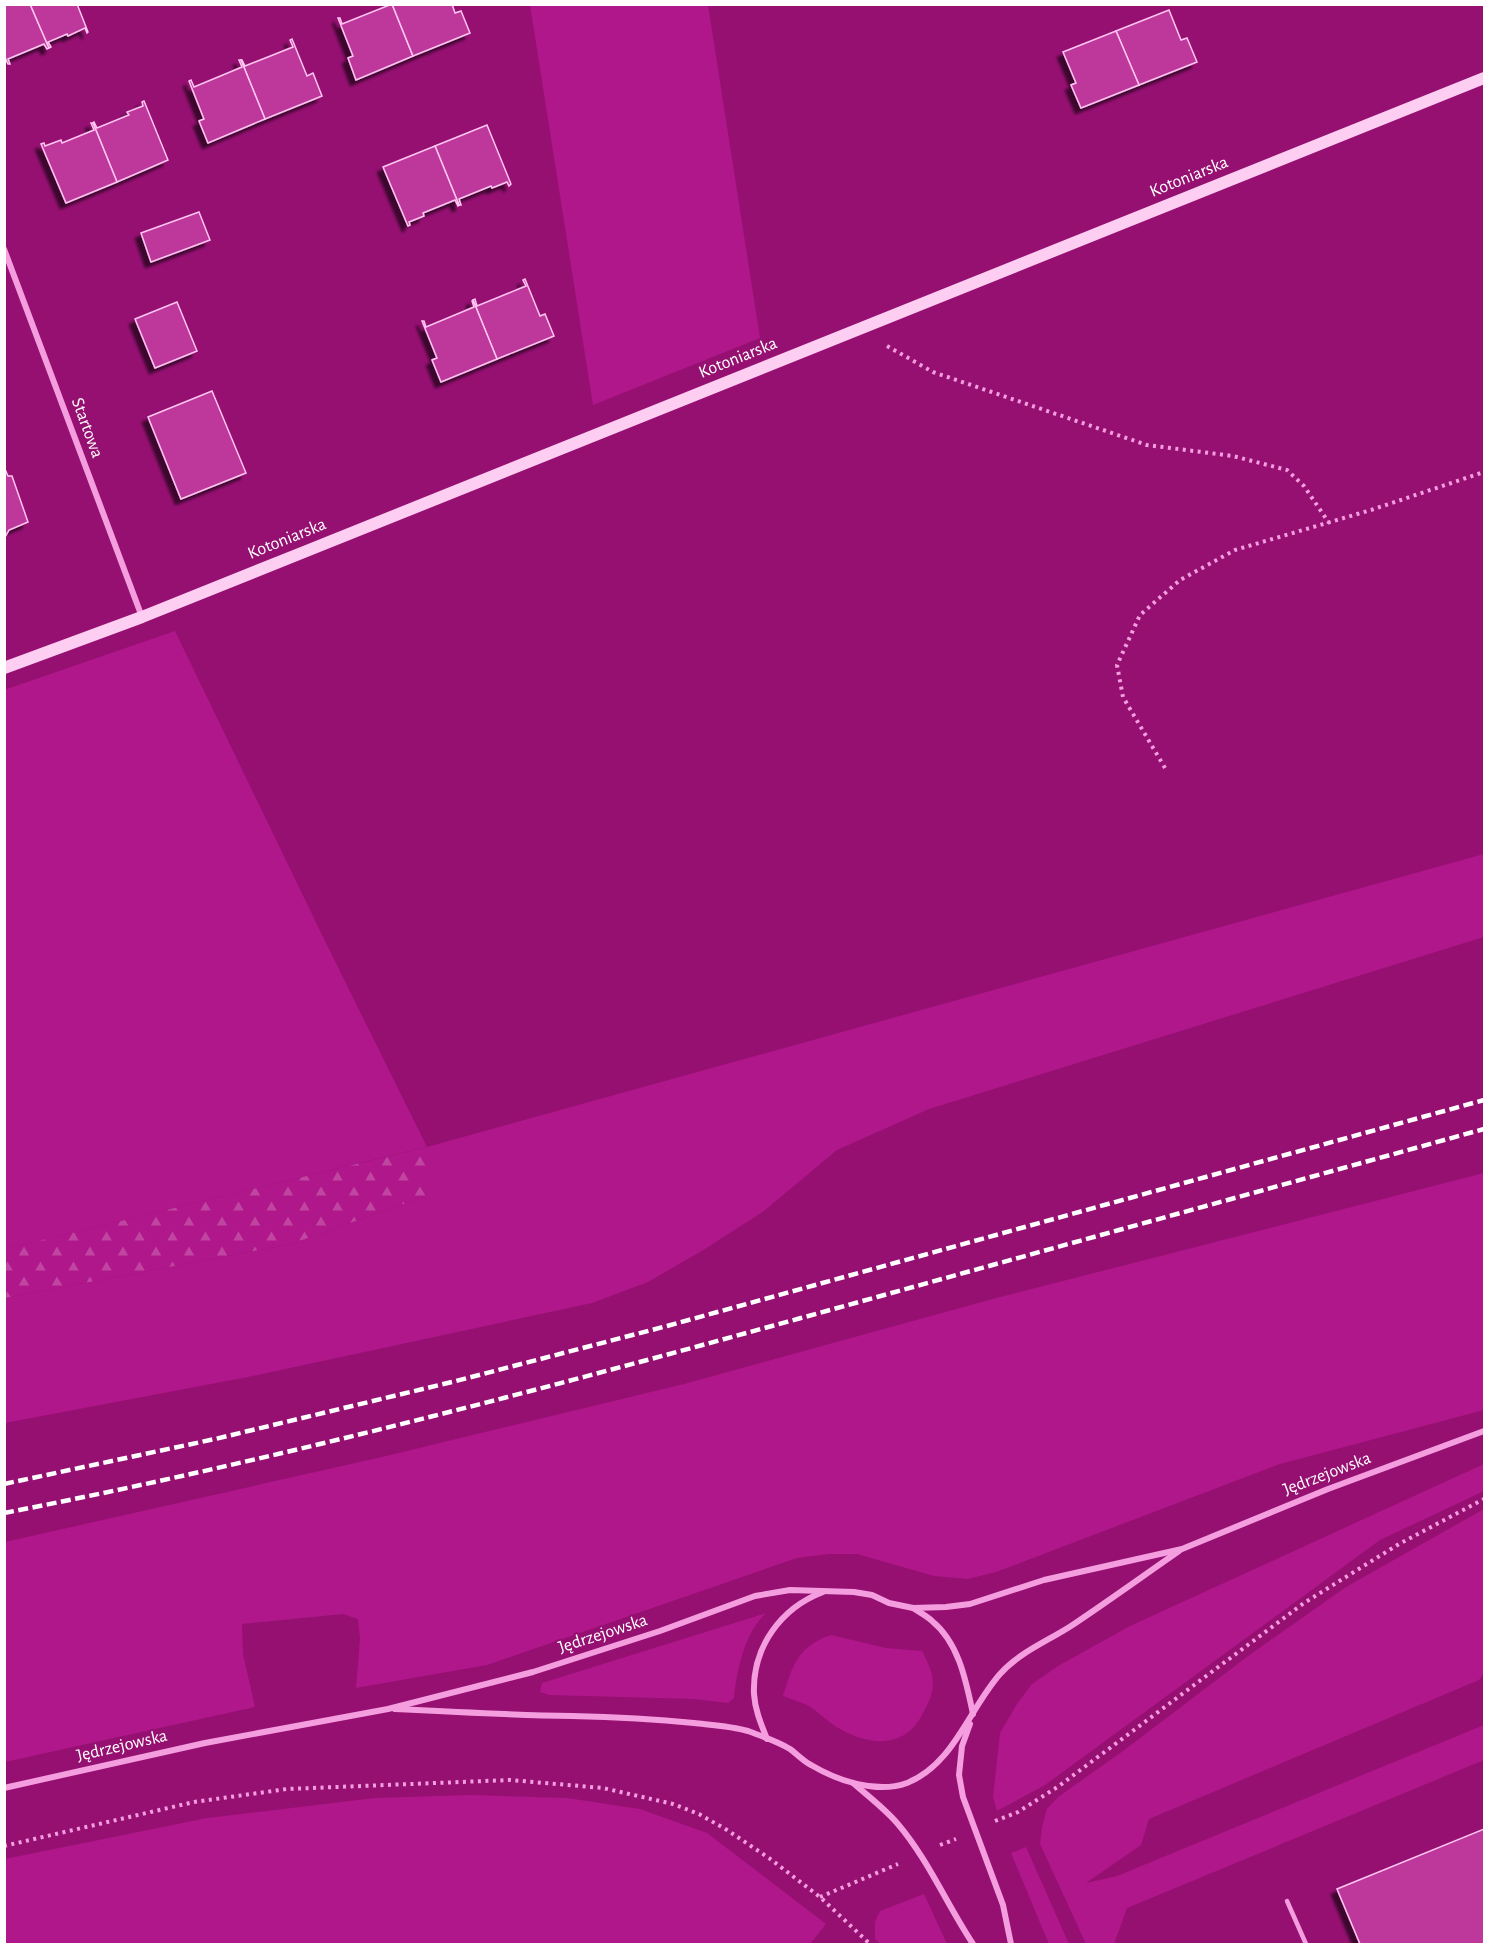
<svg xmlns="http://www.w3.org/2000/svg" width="1489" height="1949" font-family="'Alegreya Sans',sans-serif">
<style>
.grass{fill:#b0178a}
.forest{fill:url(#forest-firs)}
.building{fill:#be389c;stroke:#fec6f0;stroke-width:1.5;filter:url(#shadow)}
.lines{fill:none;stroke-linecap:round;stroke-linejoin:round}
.path{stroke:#f49edf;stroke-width:4;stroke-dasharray:3 4.5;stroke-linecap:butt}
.lane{stroke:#f49edf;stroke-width:4.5}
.street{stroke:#f49edf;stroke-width:6}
.secondary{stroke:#fdcef1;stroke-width:12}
.rail{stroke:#fff;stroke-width:4.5;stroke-dasharray:10 4.5;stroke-linecap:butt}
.labels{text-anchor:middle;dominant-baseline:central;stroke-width:4.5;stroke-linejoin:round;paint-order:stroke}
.street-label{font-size:18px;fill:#fff;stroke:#961072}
</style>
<defs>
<pattern id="forest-firs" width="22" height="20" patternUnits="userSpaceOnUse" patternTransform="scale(1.5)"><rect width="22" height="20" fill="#b0178a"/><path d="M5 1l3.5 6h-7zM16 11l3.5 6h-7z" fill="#c045a1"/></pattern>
<filter id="shadow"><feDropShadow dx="-5.5" dy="5.5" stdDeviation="1.5" flood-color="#0009"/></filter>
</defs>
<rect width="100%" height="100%" fill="#961072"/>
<!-- grass -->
<g class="grass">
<polygon points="530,5 708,5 760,338 593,405"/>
<polygon points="175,631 325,941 427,1147 1484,854 1484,937 929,1109 837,1150 764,1211 705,1249 648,1282 592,1303 248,1377 5,1423 5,1298 291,1244 426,1196 426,1147 5,1249 4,690"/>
<polygon points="1484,1173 1484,1410 1280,1464 996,1572 968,1579 934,1576 857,1554 829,1554 797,1558 487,1665 356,1688 360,1639 358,1619 343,1614 242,1624 243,1654 255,1707 5,1762 5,1542 382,1457 684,1384 989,1300"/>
<polygon points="1484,1464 1484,1491 1380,1540 1045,1785 997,1811 993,1797 1000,1733 1017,1704 1032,1684 1058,1666 1130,1626"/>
<polygon points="1484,1509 1484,1673 1479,1680 1149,1819 1141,1845 1086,1883 1117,1876 1484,1725 1484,1760 1127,1908 1114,1944 1086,1944 1040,1844 1042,1827 1047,1809 1058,1797 1123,1751 1248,1656 1346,1587"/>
<path d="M766,1613C744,1634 737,1669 734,1698L728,1703L694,1699L549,1695L540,1692L542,1683Z"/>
<path d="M831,1635L886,1648L922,1651C936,1678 937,1688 922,1715C903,1751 865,1745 835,1726C826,1720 818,1712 809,1706C801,1702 791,1699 783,1696C793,1665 797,1647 831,1635Z"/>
<polygon points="471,1795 567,1798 640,1809 707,1833 826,1924 810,1944 5,1944 5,1859 207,1818 375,1798"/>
<polygon points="1026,1847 1069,1944 1049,1944 1011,1853"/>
<polygon points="924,1894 947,1944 881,1944 875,1939 875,1922 880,1911"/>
</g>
<!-- forest -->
<polygon class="forest" points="427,1147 426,1196 291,1244 5,1298 5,1249"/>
<!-- building -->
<g class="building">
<polygon points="4,4 30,4 49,48 47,49 44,44 8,59 10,64 8,64 4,55"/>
<polygon points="30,4 77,4 88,32 87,33 85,28 68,36 67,34 48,42 51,47 49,48"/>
<polygon points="392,4 413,56 356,80 348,58 353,56 338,18 340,18 342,24"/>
<polygon points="392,4 452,4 455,13 461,11 470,33 413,56"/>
<polygon points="1169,10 1181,40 1187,38 1197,62 1139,85 1116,31"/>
<polygon points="1116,31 1139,85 1081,108 1071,85 1076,83 1063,52"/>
<polygon points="292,39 307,76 313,73 322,96 265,119 241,60 242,60 245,66 293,47 290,40"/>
<polygon points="239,60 241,60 265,119 208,143 199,121 204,119 189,81 191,80 194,87 242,67"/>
<polygon points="144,101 168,160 117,182 93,123 94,122 97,128 129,115 127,112 143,106 142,102"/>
<polygon points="91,123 93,123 117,182 66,203 41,144 44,143 45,146 61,140 62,143 94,130"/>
<polygon points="487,125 511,184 509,186 507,182 492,188 491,186 459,199 461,205 459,205 435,146"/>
<polygon points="435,146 459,205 458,206 455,200 423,213 424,216 409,222 410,225 408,226 383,167"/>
<polygon points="199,212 210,240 151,262 141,233"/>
<polygon points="525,279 540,316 545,314 554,336 497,359 473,300 475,299 477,306 526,286 523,280"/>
<polygon points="473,300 497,359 441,382 432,360 437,358 422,321 424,321 426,327 474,307 472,301"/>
<polygon points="177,302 197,351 155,368 135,319"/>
<polygon points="212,391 246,473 181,499 148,417"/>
<polygon points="4,467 8,476 12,476 28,522 9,530 4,539"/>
<polygon points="1484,1829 1484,1944 1360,1944 1337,1889"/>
</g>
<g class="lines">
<!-- path -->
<g class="path">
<polyline points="887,346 933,372 1147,445 1233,456 1287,470 1304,486 1329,523"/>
<polyline points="1165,768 1123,697 1117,665 1140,615 1180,580 1235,550 1371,510 1484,472"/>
<polyline points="995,1821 1018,1812 1059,1786 1304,1603 1399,1544 1484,1499"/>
<polyline points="940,1845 956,1839"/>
<polyline points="4,1846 194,1802 287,1789 510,1780 603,1788 673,1804 699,1814 727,1830 769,1858 820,1897 870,1944"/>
<polyline points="820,1897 898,1864"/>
</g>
<!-- lane -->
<polyline class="lane" points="1287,1901 1306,1944"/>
<!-- street -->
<g class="street">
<polyline points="4,249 142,617"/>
<path d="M913,1608C919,1612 927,1616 932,1621C959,1643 966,1681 973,1714"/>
<path d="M395,1709C454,1712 513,1715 572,1716C613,1717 653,1719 694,1723C712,1725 731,1726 748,1731C761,1736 777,1741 790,1749C797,1754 803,1761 811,1765C838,1781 877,1794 907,1783C954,1764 969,1709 1000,1674C1020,1652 1046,1642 1071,1626C1107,1602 1143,1576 1179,1551"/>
<polyline points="970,1724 962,1746 959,1775 963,1797 1003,1905 1011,1944"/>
<path d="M767,1739C761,1724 755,1710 754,1694C752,1647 781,1608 823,1592"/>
<path d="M853,1783C868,1796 884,1808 897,1823C928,1859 947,1905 973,1944"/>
<polyline points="4,1788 205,1743 388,1709 533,1672 660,1631 755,1596 790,1590 854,1592 872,1595 889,1603 913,1608 946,1607 970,1604 1044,1580 1182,1549 1328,1489 1484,1431"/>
</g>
<!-- secondary -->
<polyline class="secondary" points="4,668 142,617 304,552 1484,78"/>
<!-- rail -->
<g class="rail">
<polyline points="4,1484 215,1439 456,1381 667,1326 1484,1100"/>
<path d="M4,1513C299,1456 588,1377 877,1297C1079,1241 1282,1185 1484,1129"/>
</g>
</g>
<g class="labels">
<!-- street labels -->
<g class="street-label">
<text transform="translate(1189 177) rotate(-22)">Kotoniarska</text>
<text transform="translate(738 358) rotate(-22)">Kotoniarska</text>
<text transform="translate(87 428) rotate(70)">Startowa</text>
<text transform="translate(287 539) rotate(-22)">Kotoniarska</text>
<text transform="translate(1327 1474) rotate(-21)">Jędrzejowska</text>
<text transform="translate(603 1634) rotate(-18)">Jędrzejowska</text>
<text transform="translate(122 1746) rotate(-13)">Jędrzejowska</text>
</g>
</g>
<!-- border -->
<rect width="1489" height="1949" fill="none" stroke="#ffffff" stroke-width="12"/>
</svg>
